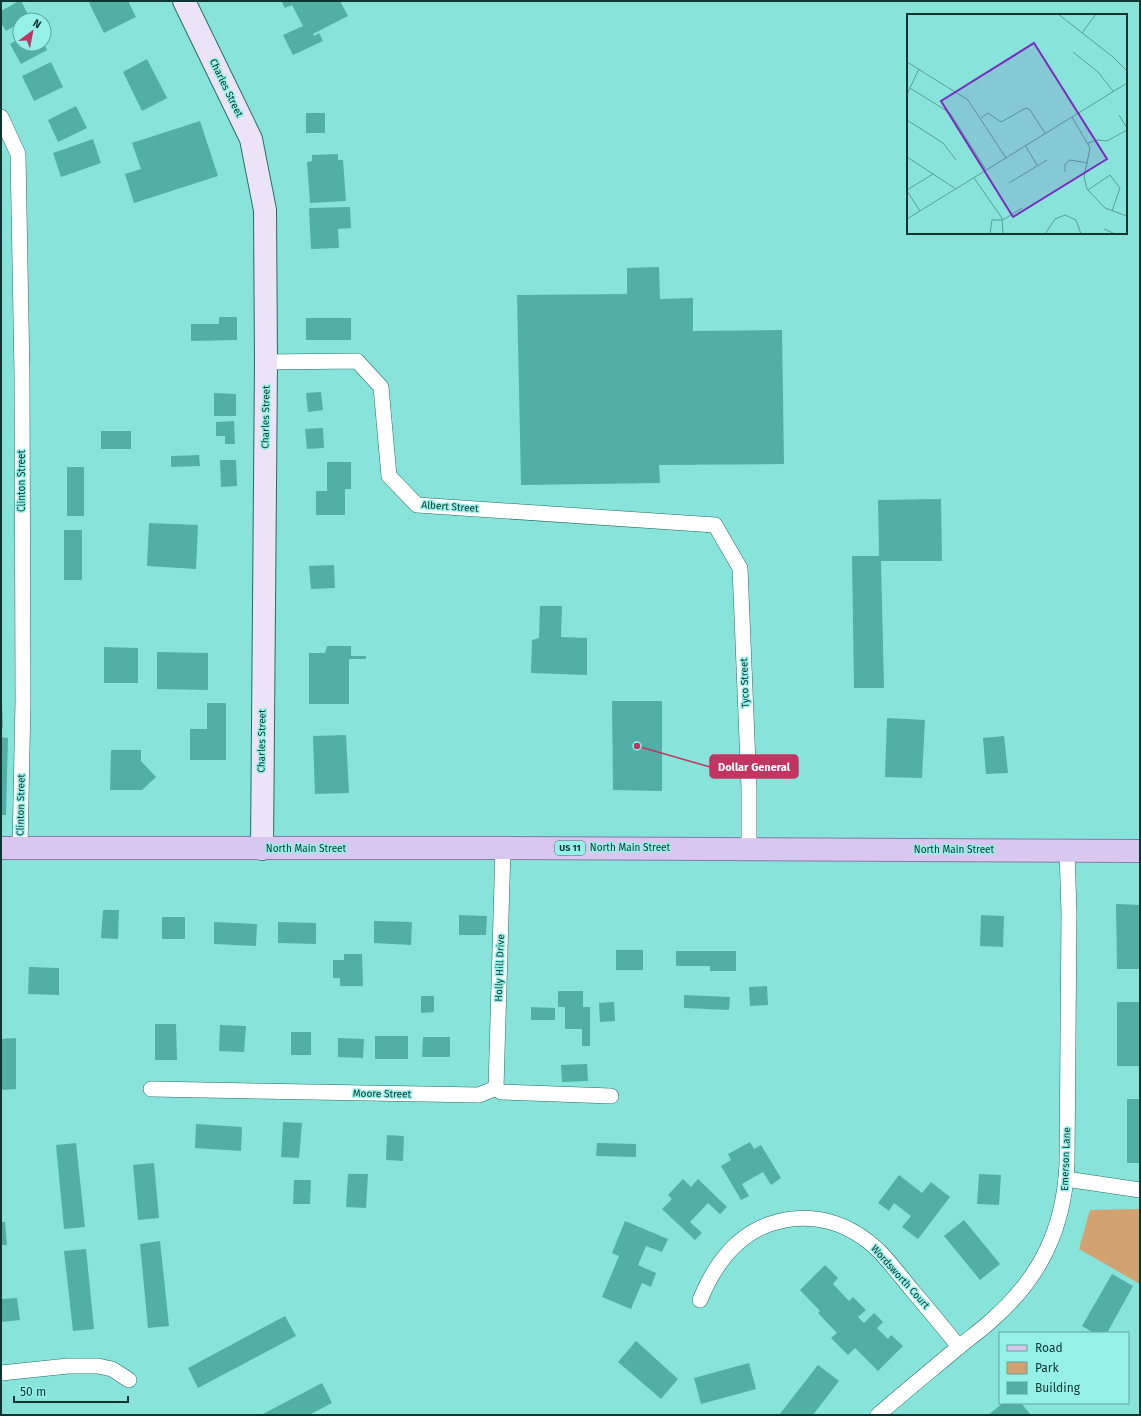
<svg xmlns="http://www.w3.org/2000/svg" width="1141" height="1416" font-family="'Fira Sans',sans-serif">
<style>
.green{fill:#d3a271}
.building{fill:#52afa5}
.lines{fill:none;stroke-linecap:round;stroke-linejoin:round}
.street-casing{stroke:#256d66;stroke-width:16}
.secondary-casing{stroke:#256d66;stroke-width:24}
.primary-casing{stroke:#837ca6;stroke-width:24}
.street{stroke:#fff;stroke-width:15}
.secondary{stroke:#ede3f7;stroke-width:22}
.primary{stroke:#dac7ef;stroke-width:22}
.labels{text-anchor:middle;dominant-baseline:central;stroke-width:3;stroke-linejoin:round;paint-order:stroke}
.shield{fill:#95f1e7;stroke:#366d68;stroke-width:1}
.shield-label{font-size:9px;font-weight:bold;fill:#0d3532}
.street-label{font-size:10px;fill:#0d3532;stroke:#95f1e7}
.inset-road{fill:none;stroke:#579e97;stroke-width:1}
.view{fill:#7b2cbf;fill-opacity:0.15;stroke:#7b2cbf;stroke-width:2}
.inset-edge{fill:none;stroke:#0d3532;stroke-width:2}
.leader{fill:none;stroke:#c23461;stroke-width:1.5}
.callout-dot{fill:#c23461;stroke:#95f1e7;stroke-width:1.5}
.callout{fill:#c23461;stroke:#c23461;stroke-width:1.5}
.callout-label{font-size:11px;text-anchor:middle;font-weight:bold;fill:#fff}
</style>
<rect width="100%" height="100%" fill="#88e4da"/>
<!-- green -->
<polygon class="green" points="1140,1209 1140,1284 1079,1249 1090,1210"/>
<!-- building -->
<g class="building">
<polygon points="19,1 21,1 30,18 26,20 20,20 20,23 6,31 1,23 1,11"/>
<polygon points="93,1 128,1 136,17 104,33 89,3"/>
<polygon points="281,1 340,1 348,16 313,34 314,36 319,33 323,41 293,55 283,35 303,26 292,5 285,8"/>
<polygon points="20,38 20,44 44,44 47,50 21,64 10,44"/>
<polygon points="147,59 167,98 142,111 123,72"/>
<polygon points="51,62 63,87 34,101 22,76"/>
<polygon points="76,106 87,128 58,142 48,120"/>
<rect x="306" y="113" width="19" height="20"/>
<polygon points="200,121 218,176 134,203 125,174 141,169 132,143"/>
<polygon points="93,139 101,163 61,177 53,153"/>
<polygon points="338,154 338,160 343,160 346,201 310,203 307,162 312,161 312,155"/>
<polygon points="350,207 351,228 338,229 339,248 311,249 309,208"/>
<polygon points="659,267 660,299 693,298 693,331 782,330 784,464 659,465 660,483 521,485 517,295 627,294 627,268"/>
<polygon points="219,317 237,317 237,340 191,341 191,324 219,324"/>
<rect x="306" y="318" width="45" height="22"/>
<polygon points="321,392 323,410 308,412 306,393"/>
<polygon points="214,393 236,394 236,416 214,416"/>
<polygon points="234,421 235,444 225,444 225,436 216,436 216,422"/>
<polygon points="323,428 324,448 307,449 305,429"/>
<rect x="101" y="431" width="30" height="18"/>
<polygon points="199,455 200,466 171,467 171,456"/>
<polygon points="220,460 236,460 237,486 221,487"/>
<polygon points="327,462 351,462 351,489 345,489 345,515 316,515 316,491 327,491"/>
<rect x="67" y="467" width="17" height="49"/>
<polygon points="941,499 942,561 881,561 884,688 854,688 852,556 879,556 878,500"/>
<polygon points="149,523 198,525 196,569 147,566"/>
<rect x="64" y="530" width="18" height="50"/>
<polygon points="334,565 335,588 311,589 309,566"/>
<polygon points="540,606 562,606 561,637 587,638 587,675 531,673 532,640 539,638"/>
<polygon points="327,646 351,646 351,656 366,656 366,659 349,659 349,704 309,704 309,653 325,653"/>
<polygon points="104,647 138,648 138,683 104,683"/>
<polygon points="157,652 208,653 208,690 157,689"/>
<polygon points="612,701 662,701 662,791 613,790"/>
<polygon points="1,702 2,702 3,728 1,728"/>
<polygon points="207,703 226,703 226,760 190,760 190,729 207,729"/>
<polygon points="887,718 925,720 922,778 885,777"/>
<polygon points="346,735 349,793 315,794 313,736"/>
<polygon points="1004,736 1008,773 986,774 983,738"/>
<polygon points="1,737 8,738 6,815 1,815"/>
<polygon points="111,750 141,750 141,761 156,777 142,790 110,790"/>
<polygon points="1116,904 1140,905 1140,969 1117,969"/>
<polygon points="103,910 119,910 118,939 101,938"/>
<polygon points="459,915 487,916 486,935 459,935"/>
<polygon points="981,915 1004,916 1003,947 980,946"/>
<rect x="162" y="917" width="23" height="22"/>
<polygon points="374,921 412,922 411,945 374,943"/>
<polygon points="214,922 257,924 256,946 214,944"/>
<polygon points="278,922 316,923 316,944 278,943"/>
<rect x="616" y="950" width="27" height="20"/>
<polygon points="676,951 736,951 736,971 710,971 710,966 676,966"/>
<polygon points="344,954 362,954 363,986 340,986 340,978 333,978 333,960 344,960"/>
<polygon points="29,967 59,968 59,995 28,994"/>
<polygon points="767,986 768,1005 750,1006 749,987"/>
<polygon points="558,991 583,991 583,1007 590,1007 590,1046 582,1046 582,1029 565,1029 565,1007 558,1007"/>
<polygon points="684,995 730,997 729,1010 684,1008"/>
<polygon points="421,996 434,996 434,1012 421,1013"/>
<polygon points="614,1002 615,1021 600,1022 599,1003"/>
<rect x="1117" y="1002" width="23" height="64"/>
<polygon points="531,1007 555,1008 555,1020 531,1020"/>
<polygon points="155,1024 176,1024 177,1060 155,1060"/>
<polygon points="220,1025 246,1026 244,1052 219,1051"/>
<rect x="291" y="1032" width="20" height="23"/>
<rect x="375" y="1036" width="33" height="23"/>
<polygon points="423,1037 450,1037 450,1057 422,1057"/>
<polygon points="16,1038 16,1089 1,1090 1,1039"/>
<polygon points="338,1038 364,1039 363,1058 338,1057"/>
<polygon points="587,1064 588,1081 562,1082 561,1065"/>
<rect x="1127" y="1099" width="13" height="64"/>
<polygon points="283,1122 302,1123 299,1158 281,1157"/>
<polygon points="196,1124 242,1127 241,1151 195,1148"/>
<polygon points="387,1135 404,1136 403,1161 386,1160"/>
<polygon points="750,1142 754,1149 761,1145 781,1178 771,1185 763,1172 742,1184 749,1196 741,1200 721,1166 731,1160 728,1154"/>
<polygon points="76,1143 85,1227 64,1229 56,1145"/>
<polygon points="597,1143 636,1144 636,1157 596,1156"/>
<polygon points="154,1163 159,1218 138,1220 133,1165"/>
<polygon points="348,1174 368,1174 366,1208 346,1207"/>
<polygon points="979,1174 1001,1175 999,1205 977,1204"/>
<polygon points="899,1175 922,1193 931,1182 950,1197 918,1239 902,1227 911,1216 894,1203 889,1211 878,1203"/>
<polygon points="683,1179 691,1187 698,1179 727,1207 720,1214 708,1203 690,1222 702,1233 695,1240 662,1209 672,1199 668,1195"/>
<polygon points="294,1180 311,1180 310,1204 293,1204"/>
<polygon points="964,1220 1000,1264 980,1280 944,1236"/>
<polygon points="625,1221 668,1239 662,1252 646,1246 638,1265 656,1273 651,1287 642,1283 631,1309 602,1297 619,1256 612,1253"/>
<polygon points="1,1222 5,1222 7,1245 1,1245"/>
<polygon points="160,1241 169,1326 148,1328 140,1244"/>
<polygon points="86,1249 94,1329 73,1331 64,1251"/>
<polygon points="825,1265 838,1278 833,1284 849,1301 853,1297 866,1310 858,1317 864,1323 874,1313 883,1322 877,1328 888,1339 891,1335 903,1346 878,1371 855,1348 848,1355 831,1338 837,1333 818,1313 820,1311 800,1290"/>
<polygon points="1112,1274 1133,1286 1107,1333 1094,1333 1082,1326"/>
<polygon points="17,1298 20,1320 1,1322 1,1299"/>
<polygon points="285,1316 296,1336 198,1388 188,1368"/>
<polygon points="636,1341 678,1379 661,1399 618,1362"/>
<polygon points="749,1363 756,1389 701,1404 694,1378"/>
<polygon points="818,1365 839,1381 813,1415 779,1415"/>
<polygon points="322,1383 332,1403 309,1415 261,1415"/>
<polygon points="1003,1403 1021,1403 1031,1415 988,1415"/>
</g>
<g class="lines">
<defs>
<g id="street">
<polyline points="1,117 18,154 22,374 23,701 20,848"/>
<polyline points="266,362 357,361 381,387 389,476 417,505 715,525 740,568 749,788 749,849"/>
<polyline points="496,1088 503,848"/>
<polyline points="496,1088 501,1092 611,1096"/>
<polyline points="151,1089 479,1095 496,1088"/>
<polyline points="1066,1179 1140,1190"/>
<path d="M700,1300C713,1268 735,1236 770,1224C811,1210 850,1222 881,1253C892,1265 902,1278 912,1290C928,1309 944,1328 959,1347"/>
<polyline points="1,1373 68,1366 98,1366 112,1369 129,1380"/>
<path d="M878,1415C903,1393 929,1372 954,1351C967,1340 980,1331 992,1320C1041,1277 1064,1228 1067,1164L1069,913L1067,851"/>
</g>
<polyline id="secondary" points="184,1 251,139 265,210 266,362 262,849"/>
<polyline id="primary" points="1,848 503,848 1140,851"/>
</defs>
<!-- street casing -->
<use href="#street" class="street-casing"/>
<!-- secondary casing -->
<use href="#secondary" class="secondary-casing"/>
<!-- primary casing -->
<use href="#primary" class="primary-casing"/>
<!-- street -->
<use href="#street" class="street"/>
<!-- secondary -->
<use href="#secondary" class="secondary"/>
<!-- primary -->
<use href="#primary" class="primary"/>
</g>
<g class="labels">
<!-- shield labels -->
<rect class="shield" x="555" y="841" width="30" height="14" rx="3"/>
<g class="shield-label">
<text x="570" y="848">US 11</text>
</g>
<!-- street labels -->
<g class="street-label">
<text transform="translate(226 88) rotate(64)">Charles Street</text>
<text transform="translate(266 417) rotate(-89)">Charles Street</text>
<text transform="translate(22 481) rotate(-90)">Clinton Street</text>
<text transform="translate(450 507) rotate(4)">Albert Street</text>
<text transform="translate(745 683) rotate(-92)">Tyco Street</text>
<text transform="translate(262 741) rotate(-89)">Charles Street</text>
<text transform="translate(21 805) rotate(-89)">Clinton Street</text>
<text x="630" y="848">North Main Street</text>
<text x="306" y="849">North Main Street</text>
<text x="954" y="850">North Main Street</text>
<text transform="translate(500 968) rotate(-88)">Holly Hill Drive</text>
<text transform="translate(382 1094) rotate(1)">Moore Street</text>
<text transform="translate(1066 1159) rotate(-88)">Emerson Lane</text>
<text transform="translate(900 1277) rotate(48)">Wordsworth Court</text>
</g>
</g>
<!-- overview -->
<g transform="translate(907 14)">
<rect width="220" height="220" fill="#88e4da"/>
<path class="inset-road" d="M151,0L206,43L220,57M175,19L189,0M166,38L191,58L206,77M0,48L61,86L99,144M3,74L43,99L79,156M0,80L12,55M212,101L220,114M165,103L183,134L177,163L180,175L198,194L220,202M74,104L81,99L94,108L119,94L123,96L138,119M0,106L36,129L49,146M181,129L191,126L200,127L220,116M118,131L130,151M0,143L49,175M158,158V150L163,146L181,149M67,164L95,204L96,220M102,169L140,146M0,176L26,160M181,176L203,161L213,174L205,197M0,177L13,197M0,205L220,69M197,215L208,220M83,220L85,206H96L115,194M138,220L148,205L158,201L169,206L174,220"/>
<path class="view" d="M127,29L200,145L106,203L34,87Z"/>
<rect width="220" height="220" class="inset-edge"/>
</g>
<!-- callouts -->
<path class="leader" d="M637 746L710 767"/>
<circle class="callout-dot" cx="637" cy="746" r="4"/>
<rect class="callout" x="710" y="755" width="88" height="23" rx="4"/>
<g class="callout-label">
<text x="754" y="771">Dollar General</text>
</g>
<!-- border -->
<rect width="1141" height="1416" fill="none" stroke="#0d3532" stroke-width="4"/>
<!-- legend -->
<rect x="999" y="1332" width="130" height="72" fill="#95f1e7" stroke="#5fa69f"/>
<rect x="1007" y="1345" width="20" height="6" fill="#dac7ef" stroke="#5fa69f"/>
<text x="1035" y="1352" font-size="12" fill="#0d3532">Road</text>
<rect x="1007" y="1362" width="20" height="12" fill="#d3a271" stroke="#5fa69f"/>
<text x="1035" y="1372" font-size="12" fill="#0d3532">Park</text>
<rect x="1007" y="1382" width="20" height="12" fill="#52afa5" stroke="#5fa69f"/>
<text x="1035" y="1392" font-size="12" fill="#0d3532">Building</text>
<!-- north arrow -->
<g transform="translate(32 32) rotate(32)"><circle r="19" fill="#95f1e7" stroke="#5fa69f"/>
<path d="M0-3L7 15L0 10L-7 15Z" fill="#c23461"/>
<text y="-6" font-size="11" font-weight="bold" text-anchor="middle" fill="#0d3532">N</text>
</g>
<!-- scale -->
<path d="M14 1396v6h114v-6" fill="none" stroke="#0d3532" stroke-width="2"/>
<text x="20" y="1396" font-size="12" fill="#0d3532" stroke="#95f1e7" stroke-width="3" paint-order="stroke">50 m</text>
</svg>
